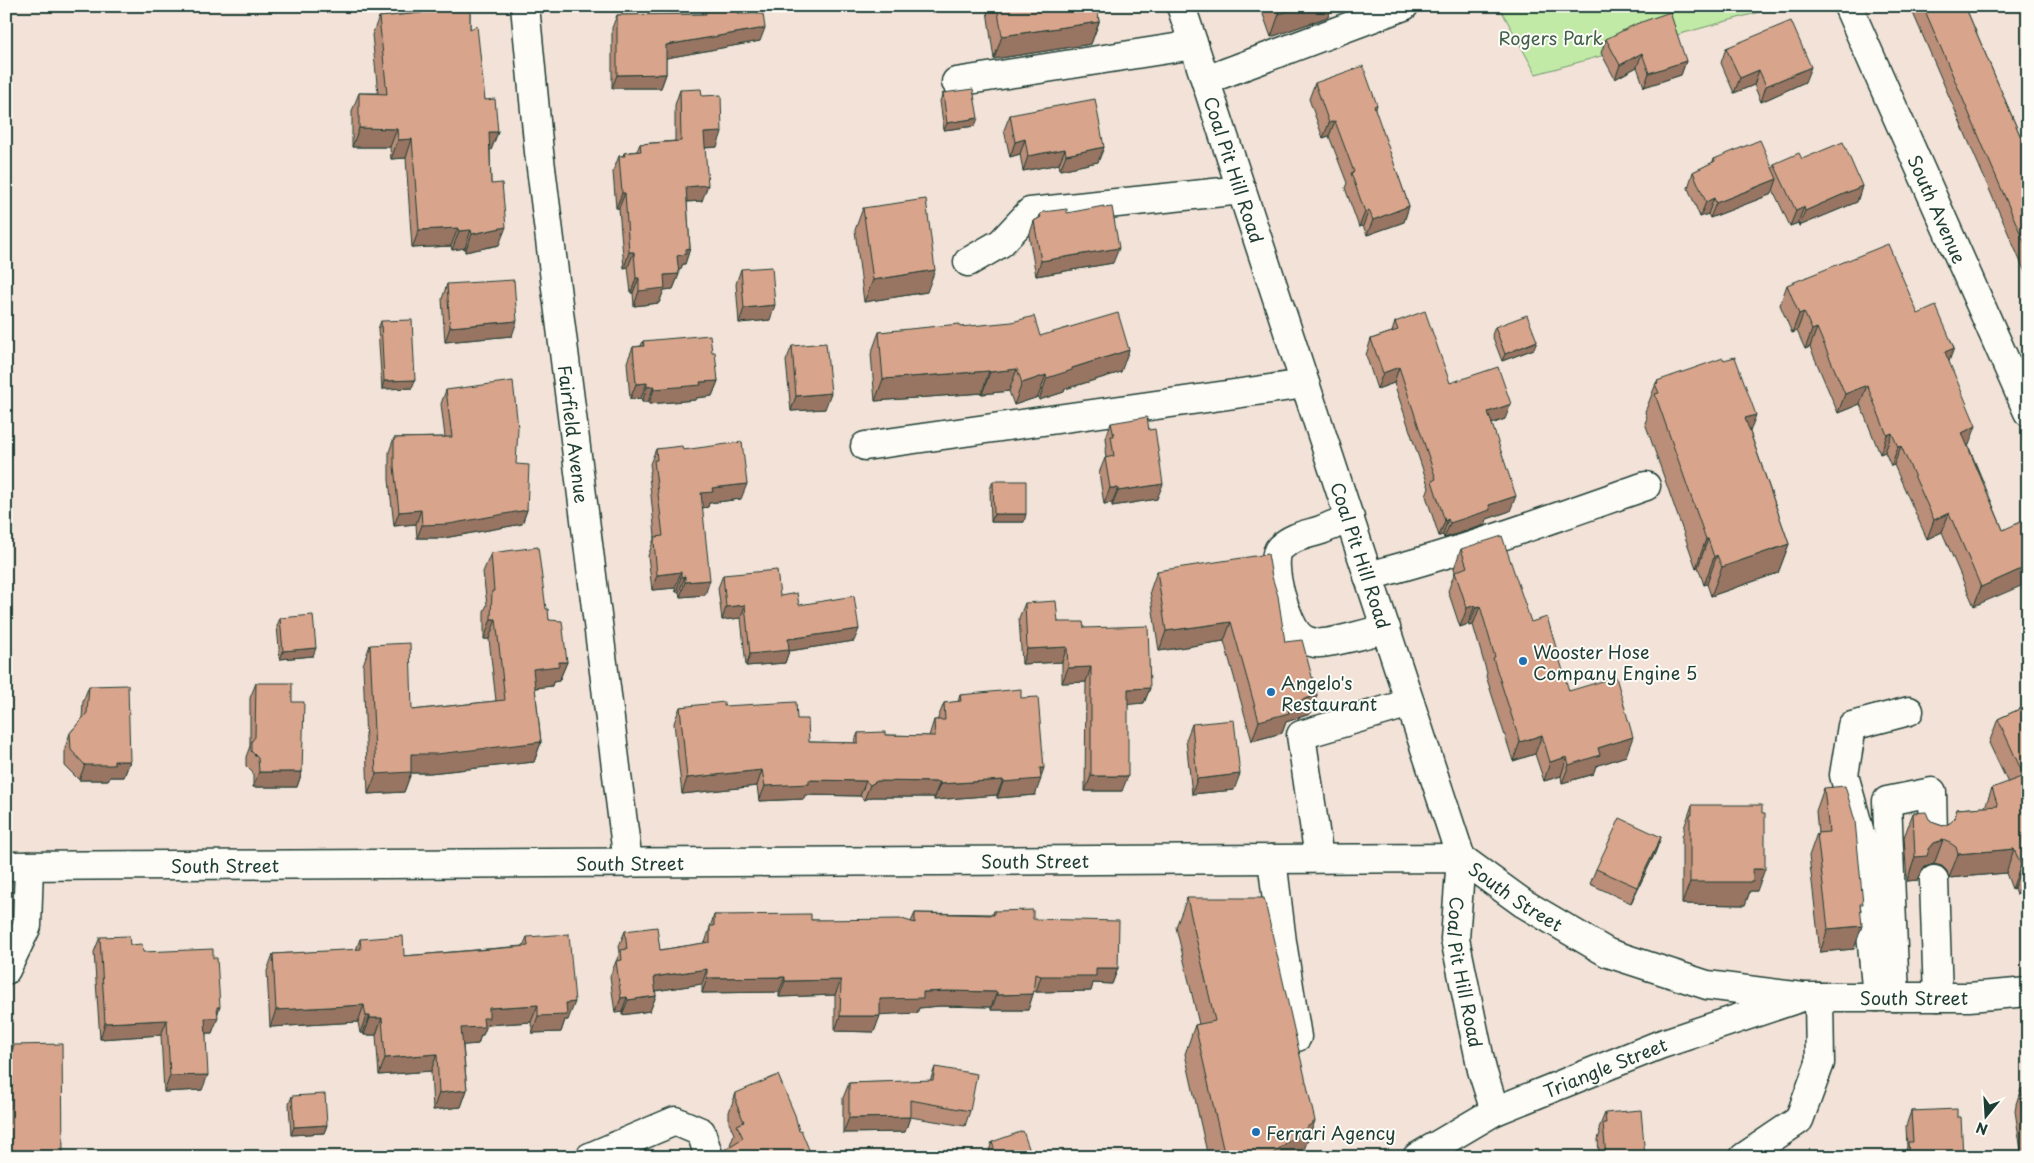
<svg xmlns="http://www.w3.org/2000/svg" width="2034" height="1163" font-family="'Playpen Sans',sans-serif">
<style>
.green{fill:#c1eaa6;stroke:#70946d}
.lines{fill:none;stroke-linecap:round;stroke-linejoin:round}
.minor-casing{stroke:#1f3d34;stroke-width:31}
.major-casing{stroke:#1f3d34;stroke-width:31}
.minor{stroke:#fdfcf7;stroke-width:28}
.major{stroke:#fdfcf7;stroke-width:28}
.wall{fill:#ba8e78;stroke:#1f3d34}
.shaded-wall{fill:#977462;stroke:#1f3d34}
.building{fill:#d8a58c;stroke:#1f3d34}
.poi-dot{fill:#1f6fb2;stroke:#fdfcf7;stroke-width:2}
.labels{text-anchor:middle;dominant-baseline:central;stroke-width:4;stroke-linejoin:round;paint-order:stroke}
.park-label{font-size:18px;fill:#3f604b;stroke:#fdfcf7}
.street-label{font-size:18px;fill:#1f3d34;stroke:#fdfcf7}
.poi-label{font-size:18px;fill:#1f3d34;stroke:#fdfcf7;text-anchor:start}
</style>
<rect width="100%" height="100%" fill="#f2e2d7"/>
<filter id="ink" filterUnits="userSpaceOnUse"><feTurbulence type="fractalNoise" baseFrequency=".02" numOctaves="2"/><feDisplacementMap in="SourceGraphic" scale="10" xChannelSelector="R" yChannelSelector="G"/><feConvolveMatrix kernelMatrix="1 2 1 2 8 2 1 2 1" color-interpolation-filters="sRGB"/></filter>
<g filter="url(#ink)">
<!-- green -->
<polygon class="green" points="1499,6 1781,6 1536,74"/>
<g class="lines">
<defs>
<g id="minor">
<path id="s1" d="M525,6L539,152L628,863"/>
<path id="s2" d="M1181,6L1461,858L1455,939L1482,1070L1495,1111"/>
<path id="s3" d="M1848,6L2028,412"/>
<polyline points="1206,80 1404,6"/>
<polyline points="956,82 1194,45"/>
<polyline points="968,262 1001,243 1030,212 1242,190"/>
<polyline points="865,446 1305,384"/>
<path d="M1350,518C1340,522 1331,526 1321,530C1306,535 1293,536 1280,548C1267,561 1287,627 1301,637C1304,640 1311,642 1315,643C1326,645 1373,632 1386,628"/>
<path d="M1368,576C1462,552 1554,518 1646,486"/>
<polyline points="1319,858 1301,735 1410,703"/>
<polyline points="1272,859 1282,942 1297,1037"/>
<polyline points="1934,880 1938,997"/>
<polyline points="6,970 27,926 29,866"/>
<polyline points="1877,997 1862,840 1844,775 1852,726 1909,711"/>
<polyline points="1895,997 1887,801 1932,792 1933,834"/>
<polyline points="590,1157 675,1121 701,1132 709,1157"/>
<path id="s4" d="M1417,1157L1495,1111L1659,1045L1802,997"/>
<polyline points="1744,1157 1799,1120 1820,1063 1819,997"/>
</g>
<g id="major">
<path id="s5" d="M6,866L1461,858L1523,903L1608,953L1707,985L1802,997H1969L2028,992"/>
</g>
</defs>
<!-- minor casing -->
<use href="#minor" class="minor-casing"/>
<!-- major casing -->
<use href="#major" class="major-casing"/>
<!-- minor -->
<use href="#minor" class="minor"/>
<!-- major -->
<use href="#major" class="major"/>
</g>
<!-- wall -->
<g class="wall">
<polygon points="415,6 470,6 470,29 485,100 498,132 491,150 490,150 491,184 499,245 465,252 465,248 452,250 451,246 412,248 406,158 391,159 390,147 352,147 352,111 359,93 378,93 372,35 379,17 415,13"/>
<polygon points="705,6 739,14 760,41 666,58 666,74 661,88 612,88 612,28 617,15 702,14"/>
<polygon points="988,6 1097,6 1099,22 1091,44 994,59 987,11"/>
<polygon points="1260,6 1332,6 1328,17 1271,37"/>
<polygon points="1910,6 1965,6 2028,154 2028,279"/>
<polygon points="1606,39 1686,61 1681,75 1644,87 1637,67 1615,79 1601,53"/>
<polygon points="1726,48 1805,82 1761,102 1754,85 1734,93 1721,63"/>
<polygon points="1315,83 1377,105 1375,111 1409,206 1404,222 1367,235 1363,226 1359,227 1345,188 1347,183 1329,136 1323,138 1309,99"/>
<polygon points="680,90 702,96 717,147 705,148 702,201 687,202 690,248 685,264 683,264 680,270 678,270 679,274 673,289 664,290 659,303 634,306 633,293 631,293 628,267 624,268 619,208 616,208 613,172 619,156 623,156 624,153 637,151 640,144 675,141 675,105"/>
<polygon points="943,93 975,126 944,130 940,101"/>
<polygon points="1010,115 1104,147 1098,162 1060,170 1059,164 1023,171 1020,154 1010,157 1004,130"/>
<polygon points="1714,159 1773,168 1774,164 1802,159 1862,186 1857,202 1799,226 1798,223 1790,226 1773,190 1772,194 1710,218 1708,214 1700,217 1688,188 1693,172 1712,163"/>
<polygon points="863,208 927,292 864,302 855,230"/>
<polygon points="1067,213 1113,263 1036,276 1029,236 1034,221 1039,218 1040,215"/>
<polygon points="741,269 770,320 739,323 736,284"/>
<polygon points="447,284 512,336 445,342 442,299"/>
<polygon points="1787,285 1918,314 1949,362 1969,445 1968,445 2003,530 1974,606 1942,532 1927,539 1894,465 1891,466 1885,452 1880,454 1860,404 1838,413 1810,347 1805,349 1797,331 1792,333 1780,305"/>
<polygon points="381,321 412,388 382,389 378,329"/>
<polygon points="1395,322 1450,383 1505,419 1492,424 1510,511 1487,519 1485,525 1444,538 1443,535 1439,536 1426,496 1429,488 1394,383 1377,389 1366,355 1371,339 1392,332"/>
<polygon points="960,327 1040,336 1121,372 1065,389 1064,392 1039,400 1038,397 1014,405 1009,391 982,394 982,393 875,401 871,354 879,332"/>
<polygon points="1495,327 1537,341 1534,349 1502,361 1492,335"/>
<polygon points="643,341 712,352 718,381 712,396 696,398 695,400 649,404 648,402 642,402 641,398 630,399 627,362 633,347 641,346"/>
<polygon points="792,346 825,409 791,411 786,361"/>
<polygon points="1657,381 1750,432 1789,544 1778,573 1711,596 1707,584 1704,585 1698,567 1696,568 1645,423 1647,418 1645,412"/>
<polygon points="446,390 516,464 527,510 522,524 444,538 417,538 416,524 394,526 389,480 389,452 394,438 445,437 441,404"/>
<polygon points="1111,423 1157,499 1112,506 1112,503 1104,504 1099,473 1105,458 1106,457 1105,451 1107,446 1106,438"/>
<polygon points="656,449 683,450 741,499 709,503 708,507 702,508 705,595 680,597 679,592 676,592 675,588 652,590 648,556 655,536 649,475 651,470 650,464"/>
<polygon points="993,481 1024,522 991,522 990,489"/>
<polygon points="1461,549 1531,622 1569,691 1626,756 1596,766 1593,774 1562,783 1561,776 1544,781 1535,754 1513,761 1486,676 1487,673 1473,625 1469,626 1468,624 1460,627 1448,591 1455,572 1454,568"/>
<polygon points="491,553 546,609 549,620 567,662 559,681 553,682 552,686 535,688 541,742 534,762 430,773 411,773 404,792 368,794 363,665 370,645 412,710 496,701 489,639 484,639 484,611 487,605 483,572"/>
<polygon points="1157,571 1285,642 1317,695 1310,714 1286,722 1282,733 1252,741 1224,641 1159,651 1150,591"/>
<polygon points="723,575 780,596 799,605 854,641 789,651 785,663 746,666 741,618 722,620 718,588"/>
<polygon points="1025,603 1058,622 1084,628 1150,688 1144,703 1128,704 1122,791 1085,791 1086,682 1062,683 1062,662 1022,664 1019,618"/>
<polygon points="280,618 313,656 280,659 277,626"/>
<polygon points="256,683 292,702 302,772 297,787 253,787 253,773 246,766 246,757 250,746 250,698"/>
<polygon points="89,686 130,761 124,777 110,777 108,780 79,780 65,766 65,748 70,733 82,719 83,701"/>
<polygon points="960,695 1021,698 1041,776 1035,795 997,798 997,795 934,800 934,797 872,797 864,800 860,796 805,795 804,799 759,801 757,786 682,794 674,723 680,707 724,706 797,719 809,742 854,743 858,733 885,735 929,736 934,720 938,720 938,718 944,703 958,702"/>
<polygon points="2028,705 2028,890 2016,894 2014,888 2012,889 2006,873 1949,878 1947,871 1942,866 1934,864 1925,867 1922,871 1918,880 1907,881 1904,837 1913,813 1929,819 1934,823 1943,826 1950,823 1954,820 1957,809 1985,807 1992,788 2008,783 1989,743 1998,719"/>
<polygon points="1192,724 1234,790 1192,794 1186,740"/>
<polygon points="1824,788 1861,909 1854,949 1820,952 1809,856 1817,833 1818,833 1816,811"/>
<polygon points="1692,805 1757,891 1750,891 1745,905 1682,904 1682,837 1684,831 1684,828"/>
<polygon points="1661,837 1655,853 1631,903 1590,884 1596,869"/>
<polygon points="1187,898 1304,1150 1295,1157 1208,1157 1185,1054 1195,1025 1199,1024 1176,927"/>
<polygon points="994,911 1033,919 1118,968 1112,984 1093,983 1091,991 1036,992 1034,991 1033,994 1028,1010 991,1010 991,1007 940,1006 919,1008 917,1013 880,1014 874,1032 835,1031 835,995 779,997 779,992 702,993 702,984 655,991 656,996 650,1011 622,1015 622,1012 615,1013 610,976 620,952 619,946 625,931 660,950 705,943 714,915 811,920 911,922 915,913 993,914"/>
<polygon points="100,937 130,945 143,952 218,1012 212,1033 206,1033 202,1090 164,1092 161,1035 100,1039 94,952"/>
<polygon points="527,937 568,1020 565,1020 561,1032 532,1033 531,1022 487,1025 483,1035 481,1035 478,1044 463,1045 467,1090 461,1107 433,1110 431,1071 379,1075 376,1035 364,1035 363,1033 360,1033 358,1022 270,1027 267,971 273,954 356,950 360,939 404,956 523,946"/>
<polygon points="13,1045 63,1157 6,1157 6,1058 10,1049 11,1049"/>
<polygon points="935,1067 970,1111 965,1126 910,1117 905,1132 843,1133 843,1098 849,1083 930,1081"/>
<polygon points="2028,1088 2028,1157 2022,1157 2015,1111 2016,1106 2016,1104 2021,1089"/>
<polygon points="736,1093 799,1131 721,1152 731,1146 730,1145 734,1134 729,1123 729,1112"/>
<polygon points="292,1096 327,1125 324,1133 291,1135 289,1104"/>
<polygon points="1911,1111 1957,1117 1963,1157 1903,1157 1907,1147 1906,1126"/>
<polygon points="1605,1113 1645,1157 1599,1157 1598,1139 1600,1133 1599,1128"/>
<polygon points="992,1142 1032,1157 987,1157"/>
</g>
<!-- shaded-wall -->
<g class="shaded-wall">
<polygon points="1303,6 1332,6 1328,17 1271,37 1279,14"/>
<polygon points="1099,22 1091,44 994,59 1002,36"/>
<polygon points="765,28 760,41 661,59 666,45"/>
<polygon points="1642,53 1637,67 1615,79 1620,65"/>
<polygon points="1686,61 1681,75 1644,87 1649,73"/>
<polygon points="1811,67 1805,82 1761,102 1766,86"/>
<polygon points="1759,70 1754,85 1734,93 1740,78"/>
<polygon points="666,74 661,88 612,88 617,75"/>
<polygon points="978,118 975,126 944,130 947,123"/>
<polygon points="1335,121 1329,136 1323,138 1329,123"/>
<polygon points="359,128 397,129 390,147 352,147"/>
<polygon points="489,132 498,132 491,150 482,151"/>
<polygon points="722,132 717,147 699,148 704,133"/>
<polygon points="412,139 406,158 391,159 398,140"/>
<polygon points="1025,139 1020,154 1010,157 1015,142"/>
<polygon points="1104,147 1098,162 1060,170 1066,155"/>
<polygon points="1065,149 1059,164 1023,171 1028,156"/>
<polygon points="1777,179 1772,194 1710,218 1716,203"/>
<polygon points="708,185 702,201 680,202 686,187"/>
<polygon points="1862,186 1857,202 1799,226 1805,211"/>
<polygon points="622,193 625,193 619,208 616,208"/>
<polygon points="1714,198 1708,214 1700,217 1706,202"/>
<polygon points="1409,206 1404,222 1367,235 1373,220"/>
<polygon points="1804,207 1798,223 1790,226 1796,211"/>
<polygon points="1369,210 1363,226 1359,227 1365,212"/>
<polygon points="506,227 499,245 465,252 472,234"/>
<polygon points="458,228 451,246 412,248 419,230"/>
<polygon points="471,230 465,248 452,250 459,231"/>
<polygon points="690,248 685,264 683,264 680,270 671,271 677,256 686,249"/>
<polygon points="1119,248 1113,263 1036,276 1041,261"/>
<polygon points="629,252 634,252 628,267 624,268"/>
<polygon points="935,270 927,292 864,302 873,280"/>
<polygon points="679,274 673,289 664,290 659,303 634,306 639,291 664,275"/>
<polygon points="636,278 639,278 633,293 631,293"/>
<polygon points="775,305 770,320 739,323 744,308"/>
<polygon points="1804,312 1797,331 1792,333 1799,314"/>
<polygon points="517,321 512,336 445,342 450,327"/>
<polygon points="1817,328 1810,347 1805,349 1812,330"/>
<polygon points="1537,341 1534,349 1502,361 1505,354"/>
<polygon points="1954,348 1947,367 1945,352"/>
<polygon points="1129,350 1121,372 1065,389 1064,392 1039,400 1047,378 1072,368"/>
<polygon points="1399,367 1394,383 1377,389 1383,373"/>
<polygon points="1017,369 1009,391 982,394 990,372"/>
<polygon points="989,371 982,393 875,401 883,379"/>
<polygon points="1046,375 1038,397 1014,405 1022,383"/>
<polygon points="415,380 412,388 382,389 384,381"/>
<polygon points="718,381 712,396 696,398 695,400 649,404 654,389 700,382"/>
<polygon points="647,383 641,398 630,399 636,384"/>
<polygon points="1867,385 1860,404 1838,413 1845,394"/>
<polygon points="654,386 648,402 642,402 647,387"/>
<polygon points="831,393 825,409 791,411 796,396"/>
<polygon points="1511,404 1505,419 1482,427 1488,412"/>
<polygon points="1756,415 1746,443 1745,418"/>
<polygon points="1976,426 1969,445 1956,452 1962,433"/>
<polygon points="1892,433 1885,452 1880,454 1887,435"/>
<polygon points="1901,446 1894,465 1891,466 1898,447"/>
<polygon points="747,484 741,499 709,503 708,507 695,509 701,493 712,488"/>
<polygon points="1163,484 1157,499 1112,506 1118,491"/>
<polygon points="1110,488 1118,488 1112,503 1104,504"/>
<polygon points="1516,496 1510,511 1487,519 1485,525 1444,538 1450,523 1489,505"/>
<polygon points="421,510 416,524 394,526 399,512"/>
<polygon points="527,510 522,524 444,538 417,538 422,525"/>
<polygon points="1949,513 1942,532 1927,539 1934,520"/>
<polygon points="994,514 1026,514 1024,522 991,522"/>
<polygon points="1448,519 1443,535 1439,536 1445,521"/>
<polygon points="1706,539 1708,539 1698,567 1696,568"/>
<polygon points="1789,544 1778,573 1711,596 1722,567"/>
<polygon points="1717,555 1707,584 1704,585 1714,557"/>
<polygon points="2028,566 2028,583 1974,606 1981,587"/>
<polygon points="681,572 675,588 652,590 657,575"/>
<polygon points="685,576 679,592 676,592 681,577"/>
<polygon points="710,580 705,595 680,597 685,582"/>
<polygon points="745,605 741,618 722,620 726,607"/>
<polygon points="1475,605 1468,624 1460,627 1467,608"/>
<polygon points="1480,606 1473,625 1469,626 1476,607"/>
<polygon points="491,619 496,619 489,639 484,639"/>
<polygon points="1231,622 1224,641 1159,651 1166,631"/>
<polygon points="859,629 854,641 789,651 785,663 746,666 750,654 788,639"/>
<polygon points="1067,647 1062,662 1022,664 1027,649"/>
<polygon points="316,648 313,656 280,659 283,651"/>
<polygon points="559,662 567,662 559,681 553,682 552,686 526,689 533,669"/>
<polygon points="1091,667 1086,682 1062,683 1068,668"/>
<polygon points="1150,688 1144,703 1122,705 1128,689"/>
<polygon points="1317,695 1310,714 1286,722 1282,733 1252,741 1259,721 1287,705"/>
<polygon points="1542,735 1535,754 1513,761 1520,742"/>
<polygon points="1633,737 1626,756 1596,766 1593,774 1562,783 1569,765 1598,748"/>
<polygon points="541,742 534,762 430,773 411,773 404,792 368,794 376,774 411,754"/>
<polygon points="1567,757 1561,776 1544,781 1550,762"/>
<polygon points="114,761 130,761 124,777 110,777 108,780 79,780 85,765"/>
<polygon points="1040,768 1044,768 1040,780 1041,779 1035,795 997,798 1003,782"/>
<polygon points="762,770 757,786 682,794 687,778"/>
<polygon points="259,772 302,772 297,787 253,787"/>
<polygon points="1240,774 1234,790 1192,794 1197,779"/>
<polygon points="1091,776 1128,776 1122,791 1085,791"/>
<polygon points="809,780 866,781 860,796 805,795 804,799 759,801 765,786"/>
<polygon points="1003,780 997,795 934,800 940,784"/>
<polygon points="877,781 940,782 934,797 872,797 864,800 870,785"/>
<polygon points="1661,837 1655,853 1631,903 1637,887"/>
<polygon points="1943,840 1934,864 1925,867 1922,871 1918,880 1907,881 1915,857 1929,849 1934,843"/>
<polygon points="2014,849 2006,873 1949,878 1958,854"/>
<polygon points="2023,864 2014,888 2012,889 2021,865"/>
<polygon points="1753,869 1765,869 1757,891 1750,891 1745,905 1682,904 1690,882"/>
<polygon points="2028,869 2028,890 2016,894 2025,870"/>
<polygon points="1862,926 1854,949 1820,952 1828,929"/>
<polygon points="1096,968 1118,968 1112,984 1093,983 1091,991 1036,992 1041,976"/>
<polygon points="707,969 702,984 648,992 654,977"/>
<polygon points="785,977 779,992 702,993 707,978"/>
<polygon points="841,980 835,995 779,997 785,981"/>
<polygon points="946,991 997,992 991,1007 940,1006 919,1008 917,1013 874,1015 880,999 923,992"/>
<polygon points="1033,994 1028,1010 991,1010 997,995"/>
<polygon points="656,996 650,1011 622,1015 628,1000"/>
<polygon points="627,997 622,1012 615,1013 621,998"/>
<polygon points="575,1002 568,1020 565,1020 561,1032 532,1033 538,1016 566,1003"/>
<polygon points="364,1005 358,1022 270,1027 276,1010"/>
<polygon points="538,1005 531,1022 487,1025 483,1035 481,1035 478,1044 455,1046 461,1028 483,1018 489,1008"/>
<polygon points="217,1007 220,1007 216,1018 218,1018 212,1033 199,1033 205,1018"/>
<polygon points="366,1016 370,1016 363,1033 360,1033"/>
<polygon points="840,1016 880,1016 874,1032 835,1031"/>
<polygon points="370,1018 382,1018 376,1035 364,1035"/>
<polygon points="167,1020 161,1035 100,1039 105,1023"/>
<polygon points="437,1054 431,1071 379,1075 385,1058"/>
<polygon points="208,1075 202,1090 164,1092 170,1076"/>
<polygon points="467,1090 461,1107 433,1110 439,1093"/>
<polygon points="910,1117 905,1132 843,1133 849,1118"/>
<polygon points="1315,1121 1304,1150 1295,1157 1260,1157"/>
<polygon points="327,1125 324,1133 291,1135 294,1127"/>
<polygon points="2028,1142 2028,1157 2022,1157 2027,1143"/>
</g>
<!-- building -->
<g class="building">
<polygon points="422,6 470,6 470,29 477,26 485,100 495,99 498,132 489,132 491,184 502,183 506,227 472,234 471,230 459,231 458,228 419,230 412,139 398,140 397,129 359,128 359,93 387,94 379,17 422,13"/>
<polygon points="705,6 738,6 739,14 763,14 765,28 666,45 666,74 617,75 617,15 706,14"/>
<polygon points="997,6 1097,6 1099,22 1002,36"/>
<polygon points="1276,6 1303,6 1279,14"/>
<polygon points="1923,6 1965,6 2028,154 2028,251"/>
<polygon points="1670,12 1686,61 1649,73 1642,53 1620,65 1606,39 1636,24"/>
<polygon points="1791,21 1811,67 1766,86 1759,70 1740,78 1726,48"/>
<polygon points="1363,66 1377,105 1374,106 1409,206 1373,220 1369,210 1365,212 1351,173 1354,172 1335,121 1329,123 1315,83"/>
<polygon points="701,89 702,96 721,95 722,132 704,133 708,185 686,187 690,248 686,249 686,254 677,256 679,274 664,275 665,288 639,291 639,278 636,278 634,252 629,252 625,193 622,193 619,156 625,156 624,153 641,151 640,144 681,141 680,90"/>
<polygon points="973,89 978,118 947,123 943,93"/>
<polygon points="1095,99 1104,147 1066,155 1065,149 1028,156 1025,139 1015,142 1010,115"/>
<polygon points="1760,140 1777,179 1716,203 1714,198 1706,202 1693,172 1715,161 1714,159"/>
<polygon points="1843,142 1862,186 1805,211 1804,207 1796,211 1774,164 1799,153 1802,159"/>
<polygon points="926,199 935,270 873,280 863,208"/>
<polygon points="1104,206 1104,208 1112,207 1119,248 1041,261 1034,221 1041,217 1040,215 1043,212 1067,209 1067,213"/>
<polygon points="1888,244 1918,314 1936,306 1954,348 1945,352 1976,426 1962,433 2003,530 2027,519 2028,522 2028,566 1981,587 1949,513 1934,520 1901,446 1898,447 1892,433 1887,435 1867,385 1845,394 1817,328 1812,330 1804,312 1799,314 1787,285"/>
<polygon points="772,267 775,305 744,308 741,269"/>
<polygon points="514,280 517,321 450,327 447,284"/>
<polygon points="1425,311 1450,383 1498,367 1511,404 1488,412 1516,496 1489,505 1490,510 1450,523 1448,519 1445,521 1432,481 1436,479 1399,367 1383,373 1371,339 1398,330 1395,322"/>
<polygon points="1118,313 1129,350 1072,368 1072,370 1047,378 1046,375 1022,383 1017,369 990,372 989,371 883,379 879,332 960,324 960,327 1012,322 1034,316 1040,336"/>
<polygon points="1527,315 1537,341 1505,354 1495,327"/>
<polygon points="412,320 415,380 384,381 381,321"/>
<polygon points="710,335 712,352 715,352 718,381 700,382 701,385 654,389 654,386 647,387 647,383 636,384 633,347 644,346 643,341"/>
<polygon points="826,343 831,393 796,396 792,346"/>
<polygon points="1735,357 1756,415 1745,418 1789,544 1722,567 1717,555 1714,557 1708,539 1706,539 1655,394 1659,393 1655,384 1658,383 1657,381 1723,358 1724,360"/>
<polygon points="513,381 518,428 516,464 529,465 527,510 449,524 422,525 421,510 399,512 394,466 394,438 452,437 446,390"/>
<polygon points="1147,417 1149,430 1155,429 1163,484 1118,491 1118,488 1110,488 1105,458 1114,456 1111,436 1114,436 1111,423"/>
<polygon points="742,442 747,484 712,488 713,492 701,493 710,580 685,582 685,576 681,577 681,572 657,575 654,541 655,537 663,536 654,460 657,460 656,449 682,446 683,450"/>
<polygon points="993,481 1026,481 1026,514 994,514"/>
<polygon points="1502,536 1531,622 1547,617 1569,691 1616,677 1633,737 1598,748 1600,755 1569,765 1567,757 1550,762 1542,735 1520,742 1493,658 1495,657 1480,606 1476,607 1475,605 1467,608 1455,572 1467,567 1461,549"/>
<polygon points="538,547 546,609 548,609 549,620 562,621 567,662 559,662 559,666 533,669 541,742 437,754 411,754 411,772 376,774 370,645 410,643 412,710 505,700 496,619 491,619 492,591 494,591 491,553"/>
<polygon points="1268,554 1272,577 1278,596 1285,642 1302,640 1317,695 1287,705 1289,713 1259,721 1231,622 1166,631 1157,571"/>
<polygon points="777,570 780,596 797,593 799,605 854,596 859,629 788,639 789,650 750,654 745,605 726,607 723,575"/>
<polygon points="1056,601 1058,622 1083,622 1084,628 1148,626 1150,688 1128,689 1128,776 1091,776 1091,667 1068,668 1067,647 1027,649 1025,603"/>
<polygon points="313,615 316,648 283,651 280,618"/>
<polygon points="256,683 292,683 292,702 304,702 302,772 259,772 258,758 251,751 251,742 255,737"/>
<polygon points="128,685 130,761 114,761 114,765 85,765 71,750 70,733 87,713 89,686"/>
<polygon points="1021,689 1021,698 1038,697 1044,768 1040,768 1041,779 1003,782 1003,780 940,784 940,782 877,781 870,785 866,781 809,780 809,784 765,786 762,770 687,778 680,707 724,702 724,706 796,702 797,719 808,719 809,742 858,743 858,733 885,732 885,735 935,736 934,720 945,720 944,703 961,701 960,695"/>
<polygon points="2028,705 2028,869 2025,870 2023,864 2021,865 2014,849 1958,854 1956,847 1950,843 1943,840 1934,843 1929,849 1927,856 1915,857 1913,813 1926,812 1929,819 1934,823 1943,826 1950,823 1955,818 1957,809 1998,806 1992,788 2024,776 1998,719"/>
<polygon points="1234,720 1240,774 1197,779 1192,724"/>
<polygon points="1845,786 1855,821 1863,904 1860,904 1862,926 1828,929 1817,833 1829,832 1824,788"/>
<polygon points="1692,805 1762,805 1762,813 1765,813 1765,869 1753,869 1753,882 1690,882 1690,815 1692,815"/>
<polygon points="1620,818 1661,837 1637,887 1596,869"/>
<polygon points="1187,898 1264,898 1315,1121 1272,1154 1260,1157 1225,1157 1195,1025 1215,1021"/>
<polygon points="1033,910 1033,919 1119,921 1118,968 1096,968 1096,976 1041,976 1035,974 1033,994 997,995 997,992 946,991 923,992 923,998 880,999 880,1016 840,1016 841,980 785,981 785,977 707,978 707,969 654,977 656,996 628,1000 627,997 621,998 616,961 622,960 621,950 627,949 625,931 657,927 660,950 710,942 710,926 714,926 714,915 811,914 811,920 902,919 915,923 915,913 994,915 994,911"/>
<polygon points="569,934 575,1002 566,1003 567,1015 538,1016 538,1005 489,1008 489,1018 483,1018 484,1027 461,1028 467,1090 439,1093 437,1054 385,1058 382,1018 370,1018 370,1016 366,1016 364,1005 276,1010 273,954 361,949 360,939 403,936 404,956 528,946 527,937"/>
<polygon points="129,936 130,945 142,944 143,952 213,949 213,958 217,958 220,1007 217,1007 218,1018 205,1018 208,1075 170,1076 167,1020 105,1023 100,937"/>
<polygon points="62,1044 63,1157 6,1157 6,1124 10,1124 10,1049 13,1049 13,1045"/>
<polygon points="935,1067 977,1074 970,1111 910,1100 910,1117 849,1118 849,1083 933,1080"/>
<polygon points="778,1075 795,1115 799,1131 801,1130 812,1157 707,1157 716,1153 721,1152 743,1138 737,1125 744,1122 736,1103 736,1093"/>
<polygon points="2028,1088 2028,1142 2027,1143 2020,1096 2023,1096 2021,1089"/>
<polygon points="325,1094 327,1125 294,1127 292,1096"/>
<polygon points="1957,1109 1957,1117 1961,1117 1963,1157 1909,1157 1908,1142 1913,1142 1911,1111"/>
<polygon points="1641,1110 1645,1157 1606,1157 1603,1123 1606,1123 1605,1113"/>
<polygon points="1023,1131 1032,1157 997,1157 992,1142"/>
</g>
</g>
<!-- markers -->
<g class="poi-dot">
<circle cx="1523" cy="661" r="5"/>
<circle cx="1271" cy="692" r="5"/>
<circle cx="1256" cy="1132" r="5"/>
</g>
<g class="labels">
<!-- park labels -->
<g class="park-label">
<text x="1551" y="37">Rogers Park</text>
</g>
<!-- street labels -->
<g class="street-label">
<text stroke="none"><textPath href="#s2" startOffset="172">Coal Pit Hill Road</textPath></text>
<text stroke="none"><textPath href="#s3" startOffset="222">South Avenue</textPath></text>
<text stroke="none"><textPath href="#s1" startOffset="431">Fairfield Avenue</textPath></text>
<text stroke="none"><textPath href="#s2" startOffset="578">Coal Pit Hill Road</textPath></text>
<text stroke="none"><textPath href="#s5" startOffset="1029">South Street</textPath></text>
<text stroke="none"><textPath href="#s5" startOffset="624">South Street</textPath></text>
<text stroke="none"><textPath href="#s5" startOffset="219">South Street</textPath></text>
<text stroke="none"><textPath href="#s5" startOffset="1522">South Street</textPath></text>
<text stroke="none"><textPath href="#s2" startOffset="1012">Coal Pit Hill Road</textPath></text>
<text stroke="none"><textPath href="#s5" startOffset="1942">South Street</textPath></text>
<text stroke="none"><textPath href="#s4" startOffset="209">Triangle Street</textPath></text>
</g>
<!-- poi labels -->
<g class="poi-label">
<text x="1533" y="651">Wooster Hose<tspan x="1533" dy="21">Company Engine 5</tspan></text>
<text x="1281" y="682">Angelo's<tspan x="1281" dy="21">Restaurant</tspan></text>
<text x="1266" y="1132">Ferrari Agency</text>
</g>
</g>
<!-- margin -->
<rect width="2034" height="1163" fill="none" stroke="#fdfcf7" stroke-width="25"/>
<rect x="12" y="12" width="2009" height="1138" fill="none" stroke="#1f3d34" stroke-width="2" filter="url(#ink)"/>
<!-- north arrow -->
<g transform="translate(1986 1116) rotate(198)" stroke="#fdfcf7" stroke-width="4" paint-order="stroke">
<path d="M0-4L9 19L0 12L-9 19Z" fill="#1f3d34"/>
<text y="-8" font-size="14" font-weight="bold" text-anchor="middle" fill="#1f3d34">N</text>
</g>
</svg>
